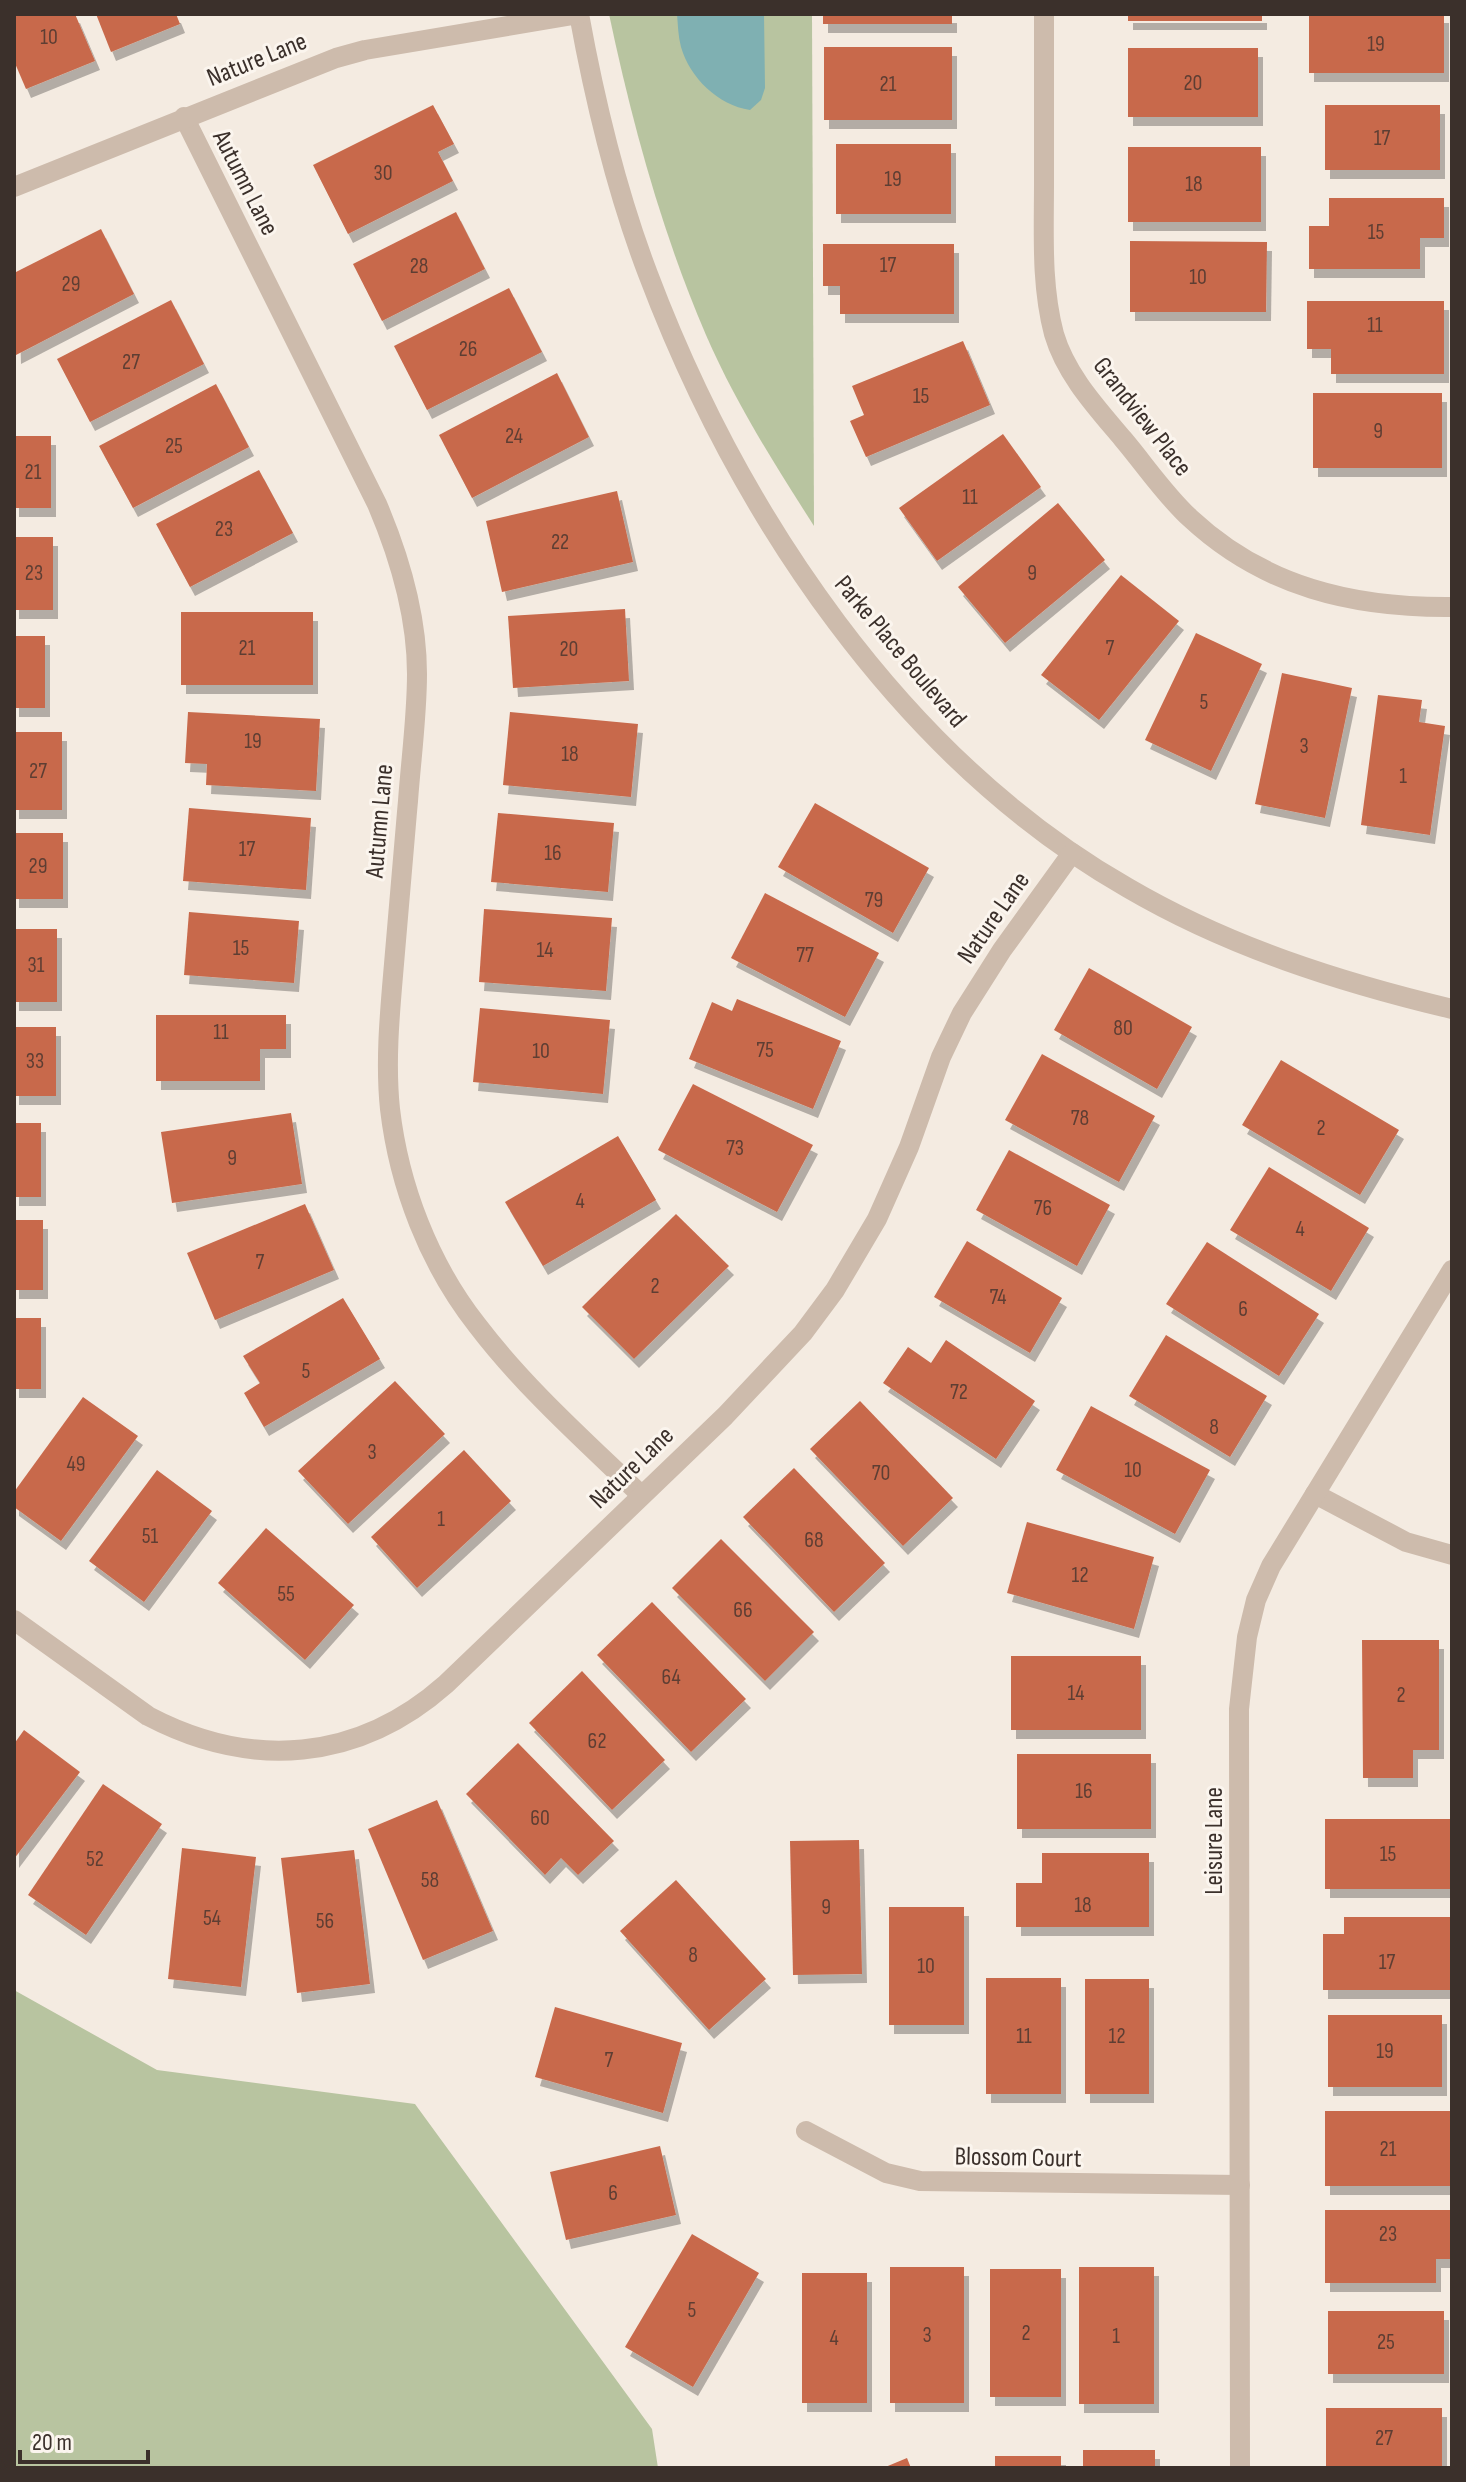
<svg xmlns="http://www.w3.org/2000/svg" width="1466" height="2482" font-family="'Sofia Sans Condensed',sans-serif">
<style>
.green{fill:#b8c4a0}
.water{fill:#7fb0b2}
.building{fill:#c8694b;filter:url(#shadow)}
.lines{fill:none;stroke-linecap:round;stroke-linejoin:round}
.minor{stroke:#cdbbac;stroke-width:20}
.labels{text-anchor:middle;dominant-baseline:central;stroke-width:6;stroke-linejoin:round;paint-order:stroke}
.number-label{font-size:22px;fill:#5e3e33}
.street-label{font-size:26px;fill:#3b302b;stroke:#fbf5ee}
</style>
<defs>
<filter id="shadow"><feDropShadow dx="5" dy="9" stdDeviation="0" flood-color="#0004"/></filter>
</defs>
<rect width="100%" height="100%" fill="#f4ebe1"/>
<!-- green -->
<g class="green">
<path d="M609,14H812L814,526C775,465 735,402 706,335C662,233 632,123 609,14Z"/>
<polygon points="14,1990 157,2070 415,2104 652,2429 658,2468 14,2468"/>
</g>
<!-- water -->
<path class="water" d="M677,14H764L765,88L761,100L750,110C718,105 690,78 681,47C678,36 678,25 677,14Z"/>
<!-- building -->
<g class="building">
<polygon points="14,14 75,14 95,61 26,89 14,61"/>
<polygon points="96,14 176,14 180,24 111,52"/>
<rect x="823" y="14" width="129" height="10"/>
<rect x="1128" y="14" width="134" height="7"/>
<rect x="1309" y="14" width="135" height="59"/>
<rect x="824" y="47" width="128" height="73"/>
<rect x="1128" y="48" width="130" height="69"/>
<polygon points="433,105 454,144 438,152 453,181 348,234 313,165"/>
<rect x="1325" y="105" width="115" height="65"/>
<rect x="836" y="144" width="115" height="70"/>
<rect x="1128" y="147" width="133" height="75"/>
<polygon points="1329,198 1444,198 1444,238 1420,238 1420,269 1309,269 1309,226 1329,226"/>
<polygon points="456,212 485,269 382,321 353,264"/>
<polygon points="101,229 134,294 16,355 14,273"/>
<polygon points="1130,241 1267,242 1266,312 1130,312"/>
<polygon points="823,244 954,244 954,314 840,314 840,286 823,286"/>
<polygon points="509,288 542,352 427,410 394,346"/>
<polygon points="171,300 204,364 90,422 57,359"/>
<polygon points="1307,301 1444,301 1444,374 1331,374 1331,349 1307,349"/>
<polygon points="963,341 990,405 866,457 850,421 864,415 852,386"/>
<polygon points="557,373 589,437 472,498 439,435"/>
<polygon points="216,384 249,447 133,508 99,446"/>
<rect x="1313" y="393" width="129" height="75"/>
<polygon points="1003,434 1041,487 937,561 899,508"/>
<rect x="14" y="436" width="37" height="72"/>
<polygon points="259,470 293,533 190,587 156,524"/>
<polygon points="617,491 633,562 502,592 486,521"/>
<polygon points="1058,503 1105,560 1005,643 958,587"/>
<rect x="14" y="537" width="39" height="73"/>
<polygon points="1121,575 1179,621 1099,720 1041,675"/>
<polygon points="625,609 629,681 513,688 508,616"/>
<rect x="181" y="612" width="132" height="73"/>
<polygon points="1196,633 1262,664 1211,771 1145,740"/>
<rect x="14" y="636" width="31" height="72"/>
<polygon points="1282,673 1352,688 1325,818 1255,804"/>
<polygon points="1378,695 1422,700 1419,722 1445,726 1430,835 1361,825"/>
<polygon points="188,712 320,719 316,791 206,785 207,764 185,763"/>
<polygon points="510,712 638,724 631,797 503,785"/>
<rect x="14" y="732" width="48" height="78"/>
<polygon points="815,803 929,868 893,933 778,867"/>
<polygon points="189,808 311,818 306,890 183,881"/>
<polygon points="498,813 614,823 608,892 491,882"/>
<rect x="14" y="833" width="49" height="66"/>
<polygon points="765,893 879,953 845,1017 731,958"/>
<polygon points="484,909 612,918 606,991 479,982"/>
<polygon points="189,912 299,921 294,983 184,975"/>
<rect x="14" y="929" width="43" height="73"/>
<polygon points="1089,968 1192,1027 1157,1089 1054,1030"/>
<polygon points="737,999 841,1041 813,1109 689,1059 712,1002 732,1011"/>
<polygon points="480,1008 610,1020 603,1094 473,1082"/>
<polygon points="156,1015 286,1015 286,1049 260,1049 260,1081 156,1081"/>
<rect x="14" y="1027" width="42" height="69"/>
<polygon points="1042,1054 1155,1116 1119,1182 1005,1120"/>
<polygon points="1281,1060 1399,1130 1360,1195 1242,1125"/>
<polygon points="693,1084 813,1145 777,1212 658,1150"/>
<polygon points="291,1113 302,1184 172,1203 161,1132"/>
<rect x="14" y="1123" width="27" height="74"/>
<polygon points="618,1136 656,1200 543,1266 505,1202"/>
<polygon points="1009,1150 1110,1205 1077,1266 976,1210"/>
<polygon points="1269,1167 1369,1228 1331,1291 1230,1230"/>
<polygon points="305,1204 334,1270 215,1320 187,1253"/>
<polygon points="676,1214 729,1266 634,1359 582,1307"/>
<rect x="14" y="1220" width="29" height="70"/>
<polygon points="967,1241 1062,1298 1030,1353 934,1297"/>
<polygon points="1207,1242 1319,1314 1279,1376 1166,1304"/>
<polygon points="343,1298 380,1359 264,1427 244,1393 260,1383 243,1356"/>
<rect x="14" y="1318" width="27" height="71"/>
<polygon points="1166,1335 1267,1396 1230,1457 1129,1396"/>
<polygon points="946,1340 1035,1401 996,1459 883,1383 908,1347 931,1363"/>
<polygon points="395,1381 445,1434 348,1524 298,1471"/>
<polygon points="83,1397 138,1436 61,1541 14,1507 14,1492"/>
<polygon points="860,1401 953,1498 903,1546 810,1449"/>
<polygon points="1091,1406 1210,1470 1175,1534 1056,1470"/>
<polygon points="464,1450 511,1501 417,1588 371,1537"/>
<polygon points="794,1468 885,1563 834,1612 743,1517"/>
<polygon points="157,1470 212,1511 144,1602 89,1561"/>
<polygon points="1027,1522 1154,1557 1134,1629 1007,1593"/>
<polygon points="266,1528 354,1605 305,1660 218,1583"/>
<polygon points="721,1539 814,1632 765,1681 672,1588"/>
<polygon points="652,1602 746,1699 691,1752 597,1655"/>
<polygon points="1362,1640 1439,1640 1439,1750 1413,1750 1413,1778 1363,1778"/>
<rect x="1011" y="1656" width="130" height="74"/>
<polygon points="582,1671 665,1760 612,1810 529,1723"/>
<polygon points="24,1730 80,1772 14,1859 14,1744"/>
<polygon points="518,1743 614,1841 578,1875 561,1858 545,1875 466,1794"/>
<rect x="1017" y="1754" width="134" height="75"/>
<polygon points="103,1784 162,1824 86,1935 28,1895"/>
<polygon points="437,1800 493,1931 423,1960 368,1829"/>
<rect x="1325" y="1819" width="127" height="70"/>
<polygon points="859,1840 862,1974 793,1975 790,1841"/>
<polygon points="182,1848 256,1857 241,1987 168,1979"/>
<polygon points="354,1850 370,1984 297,1993 281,1858"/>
<polygon points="1042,1853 1149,1853 1149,1927 1016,1927 1016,1883 1042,1883"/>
<polygon points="676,1880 766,1979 709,2030 620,1931"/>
<rect x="889" y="1907" width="75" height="118"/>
<polygon points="1344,1917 1452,1917 1452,1990 1323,1990 1323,1934 1344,1934"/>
<rect x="986" y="1978" width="75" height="116"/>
<rect x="1085" y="1979" width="64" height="115"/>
<polygon points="555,2007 682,2043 663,2113 535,2077"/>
<rect x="1328" y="2015" width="114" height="72"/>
<rect x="1325" y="2111" width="127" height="75"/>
<polygon points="660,2146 676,2215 566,2240 550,2172"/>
<polygon points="1325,2210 1452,2210 1452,2259 1436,2259 1436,2283 1325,2283"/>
<polygon points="692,2234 759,2273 693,2387 625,2347"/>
<rect x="890" y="2267" width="74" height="136"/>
<rect x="1079" y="2267" width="75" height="137"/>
<rect x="990" y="2269" width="71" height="128"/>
<rect x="802" y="2273" width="65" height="130"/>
<rect x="1328" y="2311" width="116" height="63"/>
<rect x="1326" y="2408" width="116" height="60"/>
<rect x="1083" y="2450" width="72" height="18"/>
<rect x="995" y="2456" width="66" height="12"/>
<polygon points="907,2458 911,2468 883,2468"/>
</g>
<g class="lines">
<!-- minor -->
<g class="minor">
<path d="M579,14C595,102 616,190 648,274C739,515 901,758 1128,888C1229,947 1339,982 1452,1009"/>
<path d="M1044,14C1044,70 1044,127 1044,183C1044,234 1041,285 1054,334C1066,375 1097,408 1123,439C1145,465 1165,495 1190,518C1264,587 1353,608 1452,607"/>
<path d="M184,117L377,504C400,558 417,615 417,674C417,716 411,759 408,801C403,855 399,909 394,964C390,1011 385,1061 390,1109C399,1186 429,1264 477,1325C525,1388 584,1440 641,1495"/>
<polyline points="14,187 336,58 365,50 579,14"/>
<polyline points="1315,1494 1406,1542 1452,1555"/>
<path d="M14,1620L148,1716C251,1770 358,1762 446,1684L725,1416L803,1333L835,1290L877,1219L909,1147L941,1057L962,1013L1002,950L1072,853"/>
<polyline points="806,2131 886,2173 920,2181 1240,2185"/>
<polyline points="1240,2468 1239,1709 1247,1637 1256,1600 1271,1566 1452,1270"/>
</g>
</g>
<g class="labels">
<!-- number labels -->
<g class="number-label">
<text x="49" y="37">10</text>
<text x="1376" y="44">19</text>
<text x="1193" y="83">20</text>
<text x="888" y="84">21</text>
<text x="1382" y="138">17</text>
<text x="383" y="173">30</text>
<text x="893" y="179">19</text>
<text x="1194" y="184">18</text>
<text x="1376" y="232">15</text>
<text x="888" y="265">17</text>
<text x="419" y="266">28</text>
<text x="1198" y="277">10</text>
<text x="71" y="284">29</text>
<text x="1375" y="325">11</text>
<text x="468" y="349">26</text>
<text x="131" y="362">27</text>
<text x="921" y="396">15</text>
<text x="1378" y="431">9</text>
<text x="514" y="436">24</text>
<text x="174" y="446">25</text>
<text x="33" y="472">21</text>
<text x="970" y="497">11</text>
<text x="224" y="529">23</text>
<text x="560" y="542">22</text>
<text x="34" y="573">23</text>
<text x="1032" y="573">9</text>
<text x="247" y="648">21</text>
<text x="1110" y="648">7</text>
<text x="569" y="649">20</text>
<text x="1204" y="702">5</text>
<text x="253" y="741">19</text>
<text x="1304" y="746">3</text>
<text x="570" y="754">18</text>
<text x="38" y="771">27</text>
<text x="1403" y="776">1</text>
<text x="247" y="849">17</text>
<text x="553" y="853">16</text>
<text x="38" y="866">29</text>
<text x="874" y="900">79</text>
<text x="241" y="948">15</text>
<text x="545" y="950">14</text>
<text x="805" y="955">77</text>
<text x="36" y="965">31</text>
<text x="1123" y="1028">80</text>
<text x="221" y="1032">11</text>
<text x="765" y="1050">75</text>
<text x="541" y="1051">10</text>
<text x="35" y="1061">33</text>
<text x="1080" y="1118">78</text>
<text x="1321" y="1128">2</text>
<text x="735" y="1148">73</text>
<text x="232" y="1158">9</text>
<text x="580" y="1201">4</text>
<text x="1043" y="1208">76</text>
<text x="1300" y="1229">4</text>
<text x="260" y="1262">7</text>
<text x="655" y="1286">2</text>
<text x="998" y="1297">74</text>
<text x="1243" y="1309">6</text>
<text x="306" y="1371">5</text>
<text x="959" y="1392">72</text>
<text x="1214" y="1427">8</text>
<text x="372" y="1452">3</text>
<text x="76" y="1464">49</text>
<text x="1133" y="1470">10</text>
<text x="881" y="1473">70</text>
<text x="441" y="1519">1</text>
<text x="150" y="1536">51</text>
<text x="814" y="1540">68</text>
<text x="1080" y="1575">12</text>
<text x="286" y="1594">55</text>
<text x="743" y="1610">66</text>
<text x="671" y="1677">64</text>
<text x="1076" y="1693">14</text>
<text x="1401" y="1695">2</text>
<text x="597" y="1741">62</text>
<text x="1084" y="1791">16</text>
<text x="540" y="1818">60</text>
<text x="1388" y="1854">15</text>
<text x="95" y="1859">52</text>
<text x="430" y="1880">58</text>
<text x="1083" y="1905">18</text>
<text x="826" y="1907">9</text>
<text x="212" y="1918">54</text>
<text x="325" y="1921">56</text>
<text x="693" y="1955">8</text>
<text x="1387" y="1962">17</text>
<text x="926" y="1966">10</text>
<text x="1024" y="2036">11</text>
<text x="1117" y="2036">12</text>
<text x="1385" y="2051">19</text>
<text x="609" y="2060">7</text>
<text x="1388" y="2149">21</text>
<text x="613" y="2193">6</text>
<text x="1388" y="2234">23</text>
<text x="692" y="2310">5</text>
<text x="1026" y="2333">2</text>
<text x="927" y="2335">3</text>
<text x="1116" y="2336">1</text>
<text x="834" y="2338">4</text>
<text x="1386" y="2342">25</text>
<text x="1384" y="2438">27</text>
</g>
<!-- street labels -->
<g class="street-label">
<text transform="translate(257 60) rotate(-22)">Nature Lane</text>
<text transform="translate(245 183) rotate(63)">Autumn Lane</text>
<text transform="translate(1142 417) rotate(52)">Grandview Place</text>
<text transform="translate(900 652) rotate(50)">Parke Place Boulevard</text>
<text transform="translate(380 821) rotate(-85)">Autumn Lane</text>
<text transform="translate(994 918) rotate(-55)">Nature Lane</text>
<text transform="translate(632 1468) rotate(-44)">Nature Lane</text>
<text transform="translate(1214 1841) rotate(-90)">Leisure Lane</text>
<text transform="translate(1018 2158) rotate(1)">Blossom Court</text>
</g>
</g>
<!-- border -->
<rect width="1466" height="2482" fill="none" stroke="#3b302b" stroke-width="32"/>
<!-- scale -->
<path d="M20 2450v12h128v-12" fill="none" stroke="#3b302b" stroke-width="4"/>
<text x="32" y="2450" font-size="24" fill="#3b302b" stroke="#fbf5ee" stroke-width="6" paint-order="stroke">20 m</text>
</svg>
